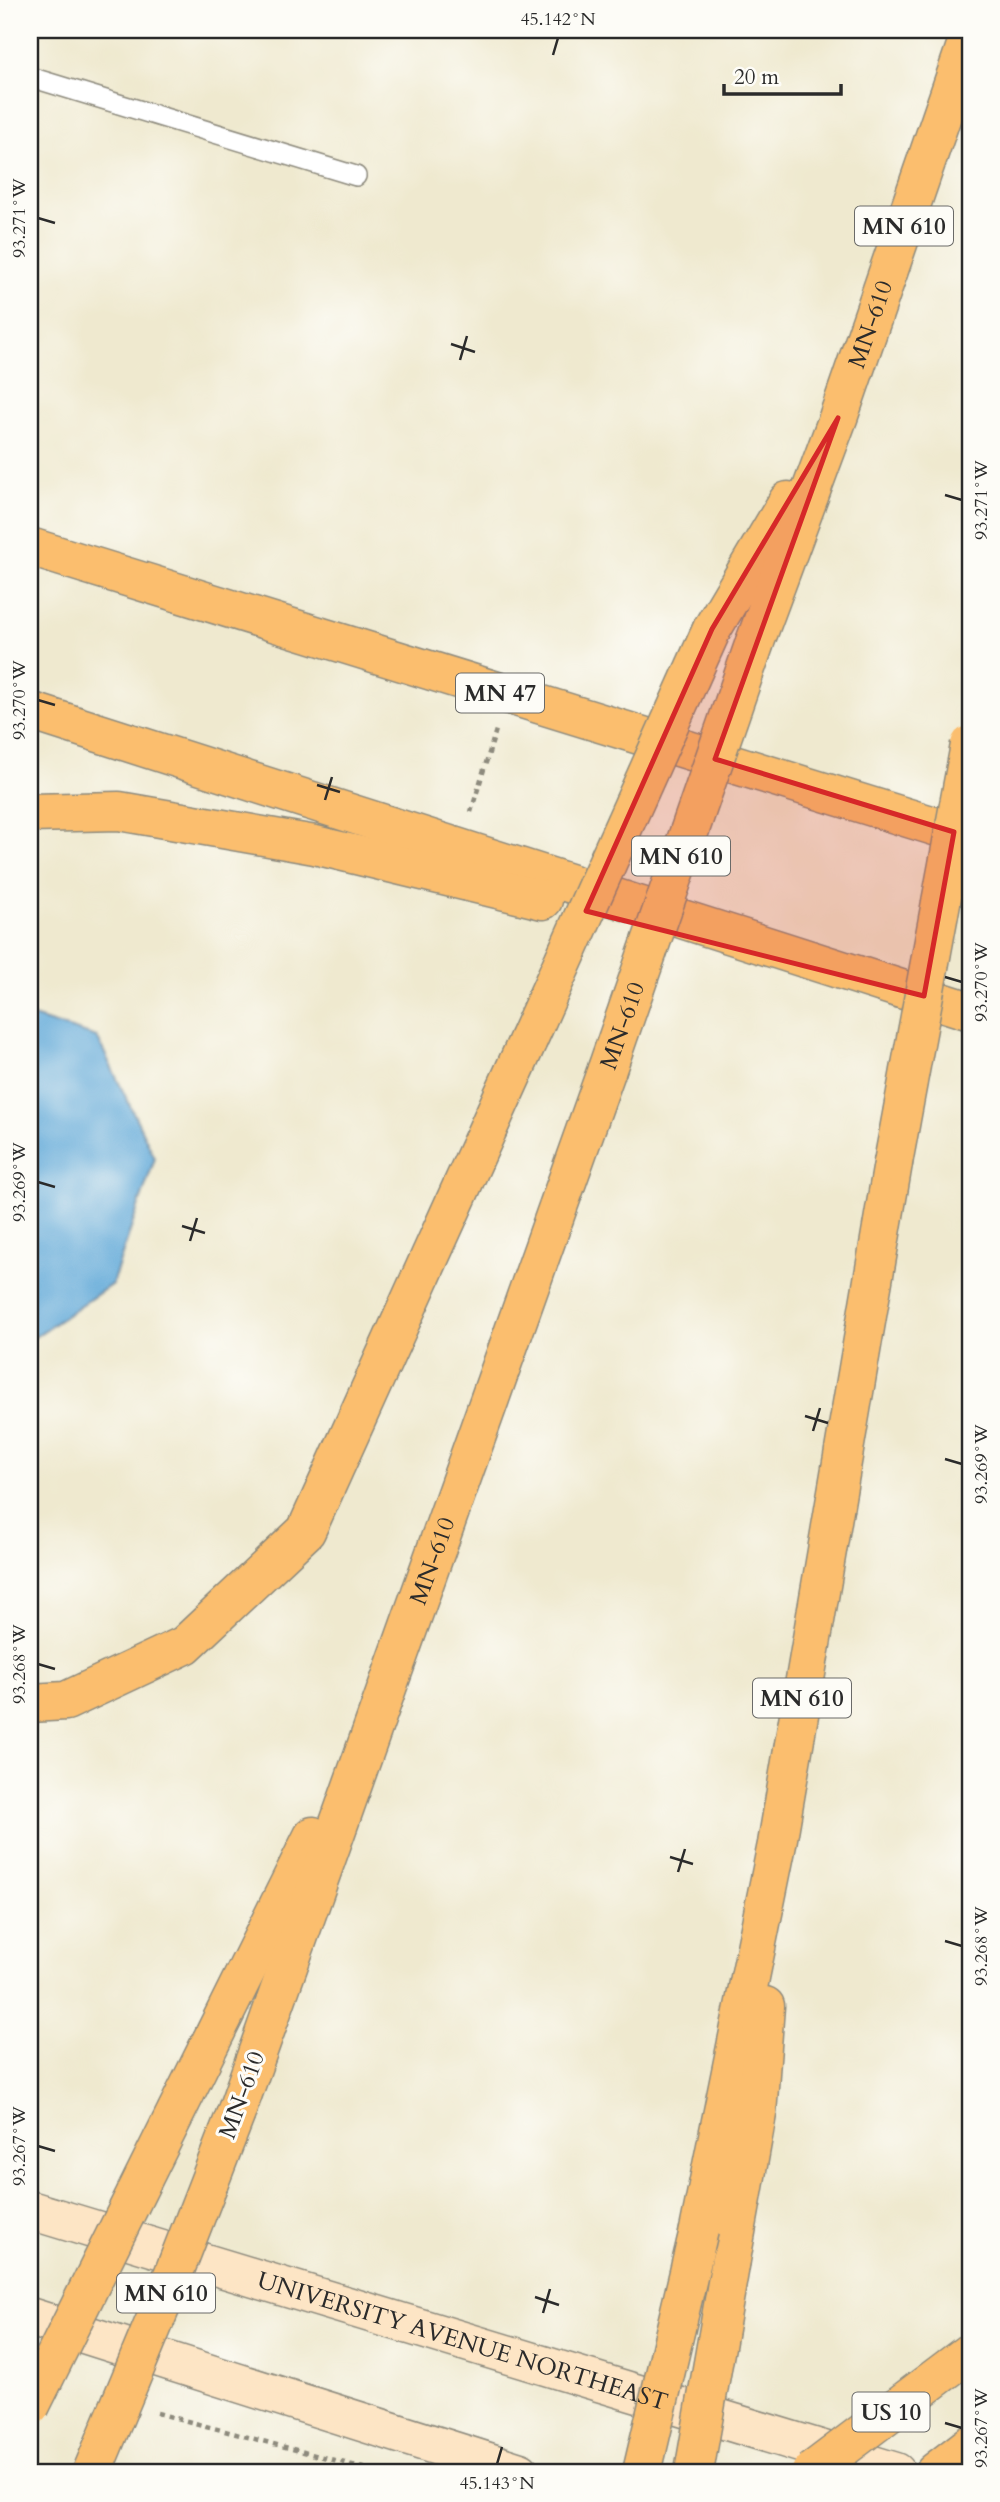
<svg xmlns="http://www.w3.org/2000/svg" width="1000" height="2502" font-family="Cardo,serif">
<style>
.water{fill:#63aad9;stroke:#476a82;stroke-width:2}
.lines{fill:none;stroke-linecap:round;stroke-linejoin:round}
.lane-casing{stroke:#8d8a7d;stroke-width:22}
.secondary-casing{stroke:#8d8a7d;stroke-width:41}
.highway-casing{stroke:#8d8a7d;stroke-width:41}
.path{stroke:#8d8a7d;stroke-width:4.5;stroke-dasharray:5 5;stroke-linecap:butt}
.lane{stroke:#fff;stroke-width:19}
.secondary{stroke:#fde5c5;stroke-width:38}
.highway{stroke:#fbbe6e;stroke-width:38}
.highway-bridge-casing{stroke:#8d8a7d;stroke-width:41;stroke-linecap:butt}
.highway-bridge{stroke:#fbbe6e;stroke-width:38}
.marked{fill:#d62828;fill-opacity:0.2;stroke:#d62828;stroke-width:5;stroke-linejoin:round}
.ticks{fill:none;stroke:#2b2b2b;stroke-width:2.5}
.labels{text-anchor:middle;dominant-baseline:central;stroke-width:6;stroke-linejoin:round;paint-order:stroke}
.shield{fill:#fdfcf7;stroke:#6a6a68;stroke-width:2}
.shield-label{font-size:23px;font-weight:bold;fill:#2b2b2b}
.street-label{font-size:24px;fill:#2b2b2b;stroke:#fdfcf7}
.neatline{fill:none;stroke:#2b2b2b;stroke-width:2.5}
.ticks-label{font-size:18px;text-anchor:middle;fill:#2b2b2b}
</style>
<rect width="100%" height="100%" fill="#fdfcf7"/>
<filter id="ink" filterUnits="userSpaceOnUse"><feTurbulence type="fractalNoise" baseFrequency=".0143" numOctaves="2"/><feDisplacementMap in="SourceGraphic" scale="14" xChannelSelector="R" yChannelSelector="G"/><feConvolveMatrix kernelMatrix="1 2 1 2 8 2 1 2 1" color-interpolation-filters="sRGB"/></filter>
<filter id="wash" filterUnits="userSpaceOnUse"><feTurbulence type="fractalNoise" baseFrequency=".00686" numOctaves="4" result="noise"/><feDisplacementMap in="SourceGraphic" scale="28" xChannelSelector="R" yChannelSelector="G"/><feGaussianBlur stdDeviation="1.57" result="paint"/><feColorMatrix in="noise" values="0 0 0 0 0 0 0 0 0 0 0 0 0 0 0 0 0 1.4 0 .05"/><feComposite in="paint" operator="in"/></filter>
<g filter="url(#wash)">
<rect width="100%" height="100%" fill="#efe9cf"/>
<!-- water -->
<polygon class="water" points="30,1016 97,1037 155,1158 112,1284 30,1340"/>
</g>
<g filter="url(#ink)">
<g class="lines">
<defs>
<polyline id="lane" points="30,77 356,176"/>
<g id="secondary">
<path id="s1" d="M30,2210L896,2472"/>
<polyline points="30,2317 520,2472"/>
</g>
<g id="highway">
<polyline points="30,547 970,837"/>
<polyline points="712,629 788,501"/>
<path id="s2" d="M755,642L838,418L970,34"/>
<polyline points="30,711 970,1011"/>
<polyline points="30,813 119,811 315,845 543,900"/>
<polyline points="30,1703 66,1701 185,1645 306,1531 528,1040"/>
<polyline points="185,2094 313,1836"/>
<path id="s3" d="M236,2113L607,1069"/>
<polyline points="699,2230 777,1844 893,1163"/>
<polyline points="731,2260 757,2114 765,2006"/>
<polyline points="935,2472 970,2445"/>
</g>
</defs>
<!-- lane casing -->
<use href="#lane" class="lane-casing"/>
<!-- secondary casing -->
<use href="#secondary" class="secondary-casing"/>
<!-- highway casing -->
<use href="#highway" class="highway-casing"/>
<!-- path -->
<g class="path">
<polyline points="471,812 496,730"/>
<polyline points="157,2413 379,2472"/>
</g>
<!-- lane -->
<use href="#lane" class="lane"/>
<!-- secondary -->
<use href="#secondary" class="secondary"/>
<!-- highway -->
<use href="#highway" class="highway"/>
<defs>
<g id="highway-bridge">
<polyline points="528,1040 712,629"/>
<path id="s4" d="M607,1069L755,642"/>
<polyline points="893,1163 970,745"/>
<polyline points="30,2407 185,2094"/>
<polyline points="92,2472 161,2306 236,2113"/>
<polyline points="642,2472 699,2230"/>
<polyline points="694,2472 731,2260"/>
<polyline points="811,2472 970,2352"/>
</g>
</defs>
<!-- highway-bridge casing -->
<use href="#highway-bridge" class="highway-bridge-casing"/>
<!-- highway-bridge -->
<use href="#highway-bridge" class="highway-bridge"/>
</g>
</g>
<!-- marked area -->
<path class="marked" d="M838,418L715,759L954,832L924,996L586,911L712,629Z"/>
<!-- ticks -->
<path class="ticks" d="M553,55L558,38M38,218L55,223M451,344L475,352M460,360L467,336M945,495L962,500M38,700L55,705M317,785L340,792M325,800L332,777M945,977L962,982M38,1182L55,1187M182,1226L205,1233M190,1241L197,1218M805,1416L828,1423M813,1431L820,1408M945,1459L962,1464M38,1664L55,1669M670,1857L693,1864M678,1872L685,1849M945,1941L962,1946M38,2146L55,2151M535,2297L559,2305M543,2313L550,2289M945,2423L962,2428M497,2464L502,2447"/>
<g class="labels">
<!-- shield labels -->
<g class="shield">
<rect x="855" y="206.5" width="98" height="39" rx="5"/>
<rect x="456" y="673.5" width="88" height="39" rx="5"/>
<rect x="632" y="836.5" width="98" height="39" rx="5"/>
<rect x="753" y="1678.5" width="98" height="39" rx="5"/>
<rect x="117" y="2273.5" width="98" height="39" rx="5"/>
<rect x="852.5" y="2392.5" width="77" height="39" rx="5"/>
</g>
<g class="shield-label">
<text x="904" y="226">MN 610</text>
<text x="500" y="693">MN 47</text>
<text x="681" y="856">MN 610</text>
<text x="802" y="1698">MN 610</text>
<text x="166" y="2293">MN 610</text>
<text x="891" y="2412">US 10</text>
</g>
<!-- street labels -->
<g class="street-label">
<text stroke="none"><textPath href="#s2" startOffset="338">MN-610</textPath></text>
<text stroke="none"><textPath href="#s4" startOffset="46">MN-610</textPath></text>
<text stroke="none"><textPath href="#s3" startOffset="586">MN-610</textPath></text>
<text transform="translate(242 2095) rotate(-70)">MN-610</text>
<text stroke="none"><textPath href="#s1" startOffset="452">UNIVERSITY AVENUE NORTHEAST</textPath></text>
</g>
</g>
<!-- margin -->
<rect width="1000" height="2502" fill="none" stroke="#fdfcf7" stroke-width="77"/>
<!-- scale -->
<path d="M724 84v10h117v-10" fill="none" stroke="#2b2b2b" stroke-width="3.5"/>
<text x="734" y="84" font-size="21" fill="#2b2b2b" stroke="#fdfcf7" stroke-width="5" paint-order="stroke">20 m</text>
<rect x="38" y="38" width="924" height="2426" class="neatline"/>
<g class="ticks-label">
<text x="558" y="25">45.142°N</text>
<text transform="translate(19 218) rotate(-90)" y="6">93.271°W</text>
<text transform="translate(981 500) rotate(-90)" y="6">93.271°W</text>
<text transform="translate(19 700) rotate(-90)" y="6">93.270°W</text>
<text transform="translate(981 982) rotate(-90)" y="6">93.270°W</text>
<text transform="translate(19 1182) rotate(-90)" y="6">93.269°W</text>
<text transform="translate(981 1464) rotate(-90)" y="6">93.269°W</text>
<text transform="translate(19 1664) rotate(-90)" y="6">93.268°W</text>
<text transform="translate(981 1946) rotate(-90)" y="6">93.268°W</text>
<text transform="translate(19 2146) rotate(-90)" y="6">93.267°W</text>
<text transform="translate(981 2428) rotate(-90)" y="6">93.267°W</text>
<text x="497" y="2489">45.143°N</text>
</g>
</svg>
